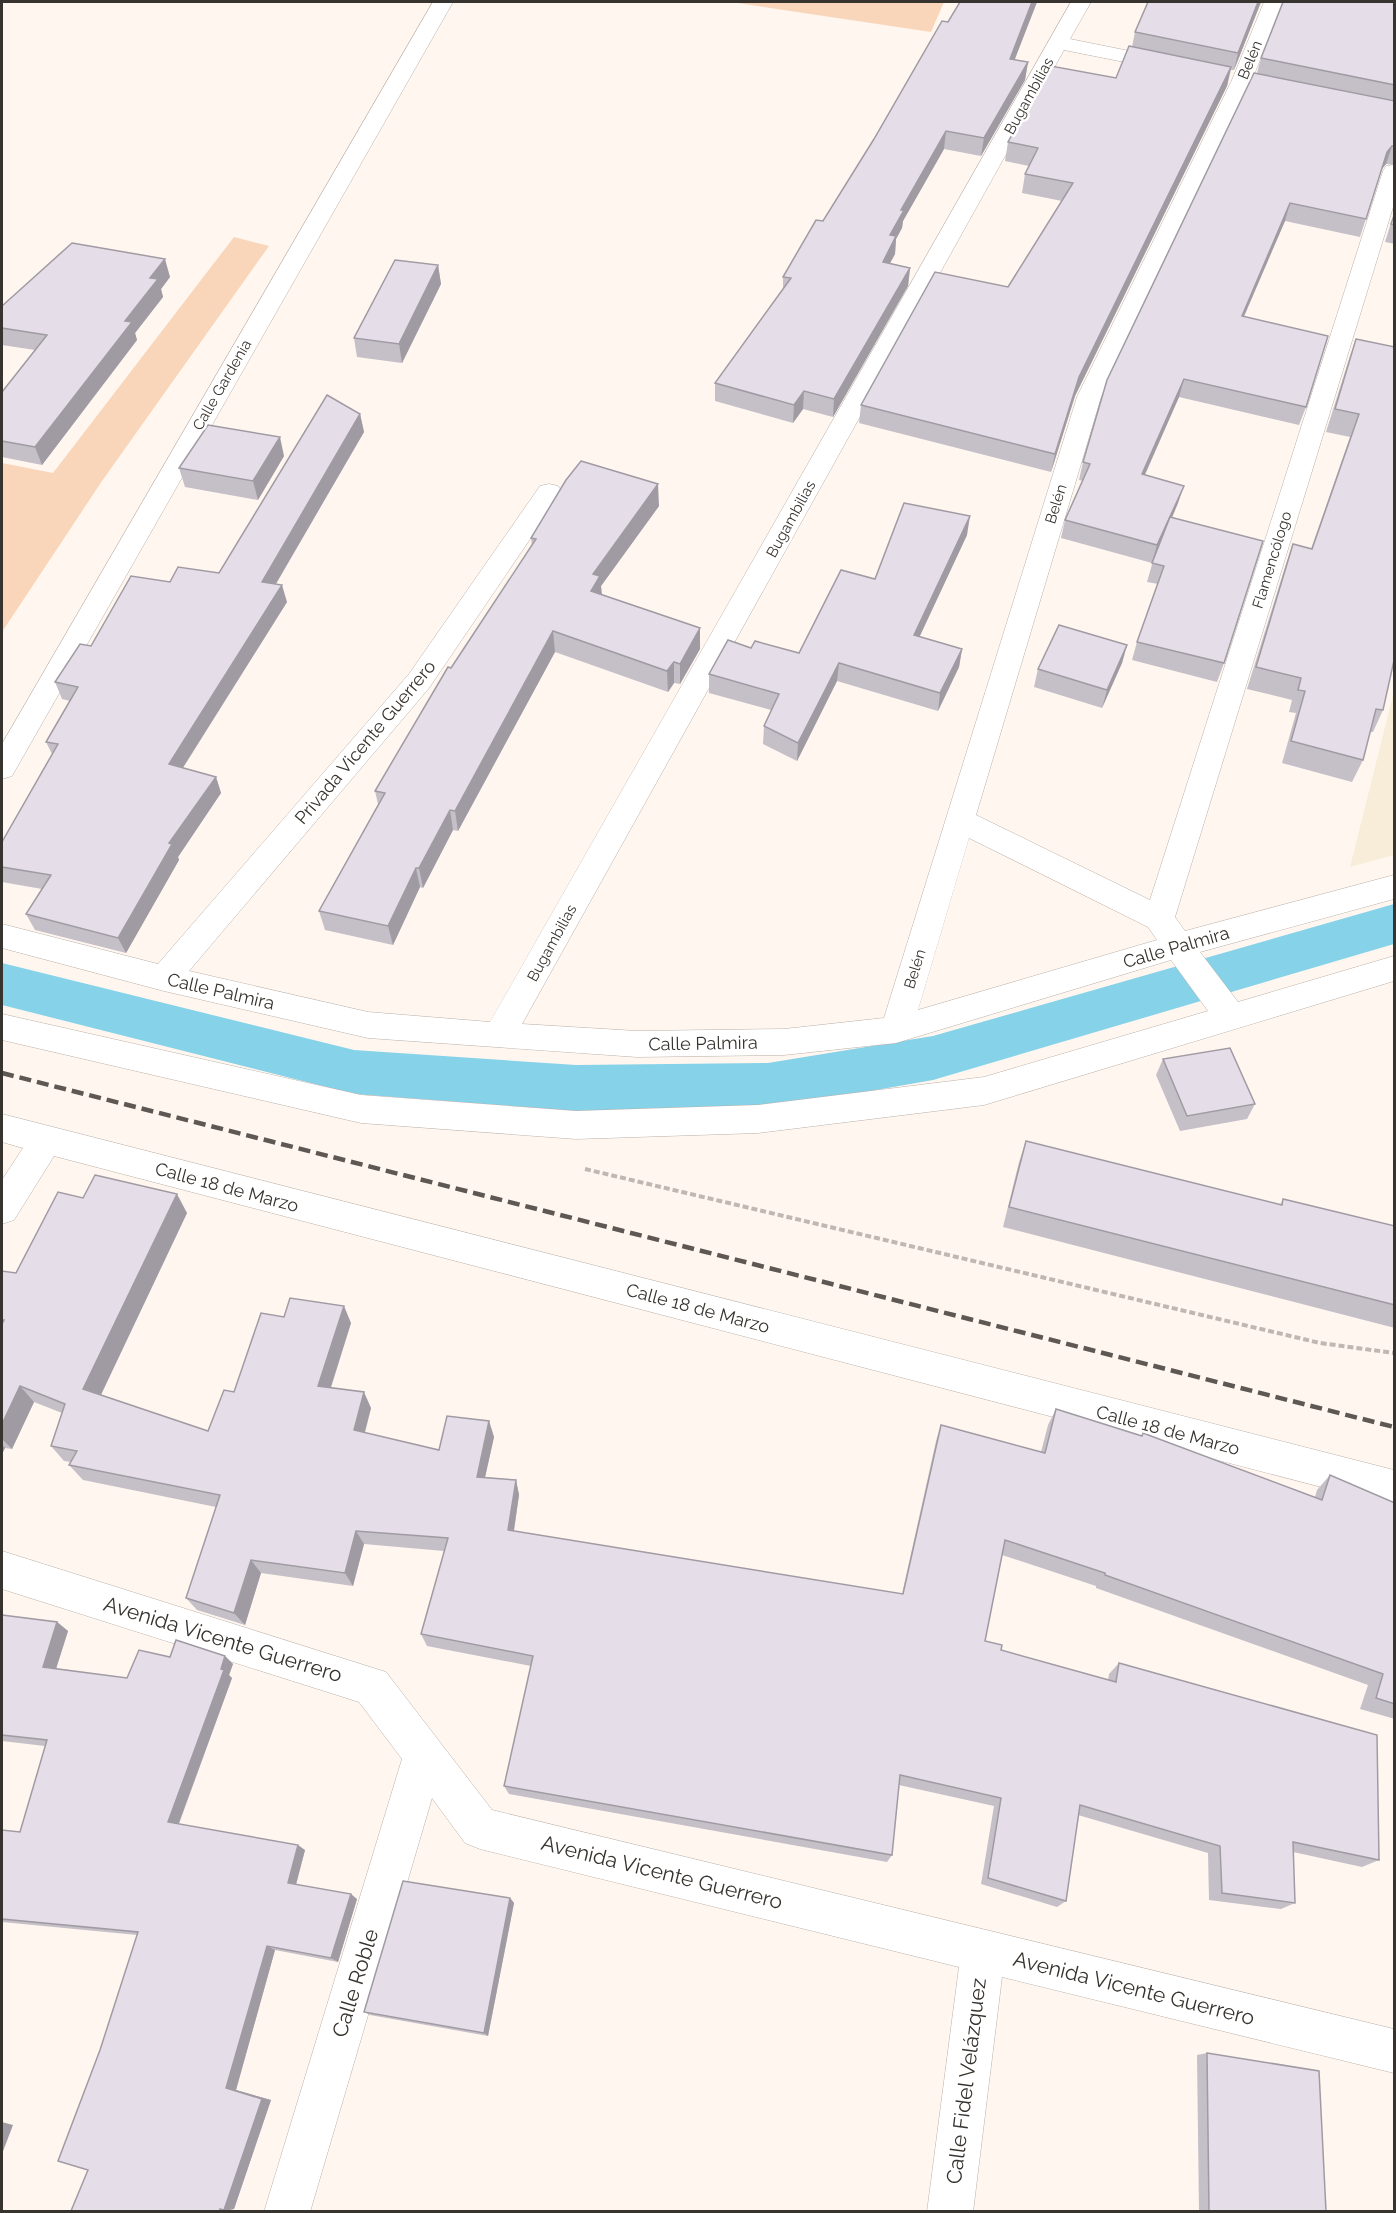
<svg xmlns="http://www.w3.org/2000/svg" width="1396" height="2213" font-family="Raleway,sans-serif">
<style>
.education{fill:#f8edd8}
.green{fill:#f9d6b9}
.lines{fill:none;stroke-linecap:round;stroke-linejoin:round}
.canal{fill:#85d2e9;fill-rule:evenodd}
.minor-casing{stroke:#bab0a8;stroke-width:1}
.path{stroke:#bfb7b2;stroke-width:4;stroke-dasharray:6 3;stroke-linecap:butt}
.minor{fill:#fff;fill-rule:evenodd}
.rail{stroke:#5d5853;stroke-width:4.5;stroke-dasharray:12 6;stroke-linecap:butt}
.wall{fill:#c5bfc8}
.shaded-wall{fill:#a09ba3}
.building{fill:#e5dee9;stroke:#a09ba3;stroke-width:1.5}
.labels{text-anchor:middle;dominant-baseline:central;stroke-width:5;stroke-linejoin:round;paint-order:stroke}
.far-street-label{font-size:15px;fill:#37332f;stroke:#fff}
.street-label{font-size:18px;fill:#37332f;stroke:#fff}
.near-street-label{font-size:21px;fill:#37332f;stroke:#fff}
</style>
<rect width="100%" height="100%" fill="#fff6f0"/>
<!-- education -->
<polygon class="education" points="1394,691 1394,855 1350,867"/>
<!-- green -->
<g class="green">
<polygon points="731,2 944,2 931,32"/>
<polygon points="234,237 269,246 102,481 2,632 2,463 53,473"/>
</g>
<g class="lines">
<!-- canal -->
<polygon class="canal" points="1394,904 1394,944 933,1080 768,1109 576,1111 354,1094 2,1005 2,963 354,1050 576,1065 768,1063 933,1036"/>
<defs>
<g id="minor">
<polygon points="433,2 453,2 12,776 2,779 2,744"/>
<path d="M1071,2H1091L1070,39L1169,59L1176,61L1179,65L1176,69L1169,71L1064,50L522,1024L637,1031L784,1029L884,1018L1077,397L1232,80L1264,2H1283L1252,80L1101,397L976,815L1150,900L1383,171L1386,166L1394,165V204L1175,917L1185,931L1394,875V899L1200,952L1238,1002L1394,956V981L984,1105L758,1133L576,1139L361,1123L2,1040V1014L361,1095L576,1111L758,1105L984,1077L1208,1011L1171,960L896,1043L784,1055L637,1057L368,1038L164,991L2,948V924L158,964L409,674L540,486L549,484L558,486L562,492L429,688L189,971L368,1012L490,1022ZM969,838L1148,927L1157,940L918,1010Z"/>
<polygon points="2,1114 1394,1470 1394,1506 54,1156 14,1220 2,1224 2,1180 23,1148 2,1142"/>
<polygon points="2,1551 386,1672 492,1810 1394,2029 1394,2073 1002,1977 973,2212 927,2212 959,1967 480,1849 465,1843 432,1798 310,2212 264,2212 402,1759 359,1702 2,1589"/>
</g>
</defs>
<!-- minor casing -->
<use href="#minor" class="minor-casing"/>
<!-- path -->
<polyline class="path" points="585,1169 1320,1343 1394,1353"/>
<!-- minor -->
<use href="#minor" class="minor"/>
<!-- rail -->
<polyline class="rail" points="2,1073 1394,1427"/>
</g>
<!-- wall -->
<g class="wall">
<polygon points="1037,2 1014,60 1028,62 1025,80 981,156 944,149 903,221 902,228 896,239 895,254 890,263 910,268 908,286 833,417 803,409 793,423 715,401 715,383 783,290 783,277 823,221 948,22"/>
<polygon points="1261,2 1234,70 1231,70 1227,86 1075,396 1051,472 859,423 861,405 1008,287 1062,201 1022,193 1025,174 1029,166 1005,161 1008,142 1116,78 1132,47 1135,32"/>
<polygon points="1395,2 1395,165 1386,164 1382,169 1360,237 1285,221 1244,317 1306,407 1299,425 1179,397 1145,475 1178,503 1172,518 1224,663 1217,682 1132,660 1137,642 1158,584 1147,582 1153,561 1152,563 1061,538 1065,520 1083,481 1079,480 1083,462 1257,73 1261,58"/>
<polygon points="1395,210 1395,244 1385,242"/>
<polygon points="438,265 441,284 402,363 357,357 354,338"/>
<polygon points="170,277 161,289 163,297 135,333 137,340 42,465 2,457 2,392 35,350 2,345 2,306"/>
<polygon points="1356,339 1395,347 1395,664 1393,663 1383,710 1373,732 1370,732 1363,760 1352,782 1282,763 1296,713 1289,712 1292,700 1247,689 1285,567 1293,544 1311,549 1350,437 1326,432 1348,362"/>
<polygon points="360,414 364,432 276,584 287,602 183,768 216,777 221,793 178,857 179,860 126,953 35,930 26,914 42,889 2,882 2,842 52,754 46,742 70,701 62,699 55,682 91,646 170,582 219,573"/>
<polygon points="284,456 258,500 185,487 179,468"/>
<polygon points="659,506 601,586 602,595 700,628 700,649 680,684 674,683 668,692 555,652 458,831 453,830 423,888 420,887 393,945 325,930 319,911 378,804 375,791 451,668 532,546 531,538"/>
<polygon points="967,535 919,637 962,649 959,667 938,711 837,681 797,761 763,744 764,726 771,710 709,693 709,674 751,648 799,653 875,579"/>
<polygon points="1127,645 1122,663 1102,708 1034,687 1038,669"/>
<polygon points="1163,1059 1255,1104 1247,1119 1180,1131 1156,1075"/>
<polygon points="1026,1141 1280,1205 1283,1199 1395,1226 1395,1328 1003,1227 1019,1162"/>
<polygon points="83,1198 187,1213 101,1395 208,1431 284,1317 351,1323 331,1388 371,1408 365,1433 439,1450 489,1421 494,1437 485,1477 516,1480 519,1495 514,1531 902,1594 936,1441 941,1425 1041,1452 1048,1425 1056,1409 1141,1436 1143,1433 1315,1497 1317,1490 1330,1475 1395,1503 1395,1719 1360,1709 1368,1685 1096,1588 1096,1586 1002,1555 985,1641 1001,1650 1108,1680 1109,1674 1119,1663 1379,1860 1362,1867 1293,1852 1295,1903 1281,1909 1209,1900 1208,1853 1078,1815 1066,1901 1057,1907 981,1884 994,1806 899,1785 892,1855 887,1862 509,1794 504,1786 531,1666 427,1646 421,1634 444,1551 364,1544 353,1586 261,1573 245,1625 197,1610 186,1598 216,1507 83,1480 69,1465 71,1462 64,1461 51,1446 62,1413 34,1402 12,1449 5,1448 2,1454 2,1271 16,1273"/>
<polygon points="2,1615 57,1622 68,1631 56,1669 127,1678 170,1657 225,1656 233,1664 229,1675 232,1678 179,1824 305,1850 296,1885 357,1899 338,1962 275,1950 236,2090 271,2100 234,2209 229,2210 88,2170 100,2050 137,1935 2,1922 2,1830 20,1832 45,1746 2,1741"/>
<polygon points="510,1898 514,1903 488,2036 370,2015 364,2012"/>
<polygon points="1207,2053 1326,2211 1199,2211 1197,2055"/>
</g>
<!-- shaded-wall -->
<g class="shaded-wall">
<polygon points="1032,2 1037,2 1008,77 1010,59"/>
<polygon points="1258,2 1261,2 1234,70 1238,53"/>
<polygon points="1028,62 1025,80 981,156 984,138"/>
<polygon points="1231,67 1227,86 1075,396 1051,472 1055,454 1079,377"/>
<polygon points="946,131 944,149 903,221 902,228 896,239 895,254 881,280 883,262 890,235 901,210"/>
<polygon points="1392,146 1386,164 1381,170 1387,152"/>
<polygon points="1290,203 1285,221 1236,334 1242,316"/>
<polygon points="165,259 170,277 161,289 163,297 135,333 137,340 42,465 35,447 125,321 150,278"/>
<polygon points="438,265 441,284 402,363 399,344"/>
<polygon points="910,268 908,286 833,417 834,399"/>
<polygon points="1184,379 1179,397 1137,492 1142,474"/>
<polygon points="804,391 803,409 793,423 794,405"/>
<polygon points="360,414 364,432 267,599 262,582"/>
<polygon points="280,437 284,456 258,500 253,481"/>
<polygon points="658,484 659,506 601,586 602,597 591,591 593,574"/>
<polygon points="1184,486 1178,503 1152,563 1157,545"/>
<polygon points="970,516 967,535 912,653 914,635"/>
<polygon points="282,585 287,602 175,780 169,764"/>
<polygon points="700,628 700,649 680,684 680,664"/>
<polygon points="553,631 555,652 458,831 455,811"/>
<polygon points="1127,645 1122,663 1102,708 1107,690"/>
<polygon points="962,649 959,667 938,711 940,693"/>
<polygon points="674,662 674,683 668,692 667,671"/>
<polygon points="839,663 837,681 797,761 798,743"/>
<polygon points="216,777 221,793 178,857 179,860 126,953 118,938 169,843"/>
<polygon points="450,810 453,830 423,888 419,868"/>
<polygon points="416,868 420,887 393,945 388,926"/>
<polygon points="177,1194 187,1213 96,1405 83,1389"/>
<polygon points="344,1306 351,1323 326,1402 318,1386"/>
<polygon points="20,1386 34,1402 12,1449 2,1439 2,1424"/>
<polygon points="364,1392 371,1408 361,1446 354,1430"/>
<polygon points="489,1421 494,1437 482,1491 477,1477"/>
<polygon points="2,1444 5,1448 2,1454"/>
<polygon points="516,1480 519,1495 512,1543 508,1530"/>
<polygon points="356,1531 364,1544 353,1586 345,1573"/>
<polygon points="251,1560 261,1573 245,1625 234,1613"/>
<polygon points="57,1622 68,1631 54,1675 43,1667"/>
<polygon points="225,1656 233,1664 229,1675 232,1678 177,1828 168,1822"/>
<polygon points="298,1845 305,1850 295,1888 288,1883"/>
<polygon points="351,1894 357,1899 338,1962 331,1958"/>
<polygon points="510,1898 514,1903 488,2036 484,2033"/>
<polygon points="267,1946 275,1950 236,2090 271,2100 234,2209 229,2210 229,2211 220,2211 226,2088"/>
<polygon points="2,2122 13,2125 2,2154"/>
</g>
<!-- building -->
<g class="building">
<polygon points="960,2 1032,2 1010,59 1028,62 984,138 946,131 901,210 904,210 890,235 896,236 883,262 910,268 834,399 804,391 794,405 715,383 791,278 783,277 816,220 823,221 874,139 942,21 948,22"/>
<polygon points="1148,2 1258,2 1238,53 1135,32"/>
<polygon points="1283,2 1395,2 1395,85 1261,58"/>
<polygon points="1129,46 1231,67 1079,377 1055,454 861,405 935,272 1008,287 1073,183 1025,174 1038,148 1008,142 1051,66 1116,78"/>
<polygon points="1254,73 1395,101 1395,146 1392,146 1387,152 1366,219 1290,203 1242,316 1328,336 1306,407 1184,379 1142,474 1184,486 1157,545 1065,520 1090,464 1083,462 1107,380"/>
<polygon points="1395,213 1395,225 1391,224"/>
<polygon points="72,243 165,259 150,278 158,279 125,321 132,322 35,447 2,441 2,392 47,335 2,328 2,306"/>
<polygon points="395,260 438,265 399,344 354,338"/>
<polygon points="1356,339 1395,347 1395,656 1383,710 1376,709 1363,760 1291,741 1305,691 1298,690 1301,678 1256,667 1293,544 1312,549 1359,414 1335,409"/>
<polygon points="327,395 360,414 262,582 282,585 169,764 216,777 169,843 172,844 118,938 26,914 51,875 2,867 2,842 58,744 46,742 78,687 55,682 80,644 91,646 131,576 170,582 178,567 219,573"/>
<polygon points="208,425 280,437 253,481 179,468"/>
<polygon points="581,461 658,484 593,574 600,576 591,591 700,628 680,664 674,662 667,671 553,631 455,811 450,810 419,868 416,868 388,926 319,911 385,793 375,791 448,667 451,668 536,539 531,538 566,480"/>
<polygon points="904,503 970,516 914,635 962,649 940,693 839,663 798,743 764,726 779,694 709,674 728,640 751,648 755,641 799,653 841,570 875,579"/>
<polygon points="1170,517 1263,541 1224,663 1137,642 1164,566 1152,563"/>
<polygon points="1059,625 1127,645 1107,690 1038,669"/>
<polygon points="1230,1048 1255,1104 1187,1116 1163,1059"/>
<polygon points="1026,1141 1282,1205 1283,1199 1395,1226 1395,1305 1009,1207"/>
<polygon points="95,1175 177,1194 83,1389 208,1431 224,1390 234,1392 261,1313 284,1317 290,1298 344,1306 318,1386 364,1392 354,1430 439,1450 447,1416 489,1421 477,1477 516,1480 508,1530 903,1594 941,1425 1045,1453 1056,1409 1142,1436 1143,1433 1322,1500 1330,1475 1395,1503 1395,1704 1376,1698 1383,1674 1105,1575 1105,1573 1005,1540 985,1641 1002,1645 1001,1650 1116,1682 1119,1663 1377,1735 1379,1860 1293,1842 1295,1903 1222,1893 1220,1846 1080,1805 1066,1901 988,1878 1001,1798 900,1775 892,1855 504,1786 533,1656 421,1634 448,1538 356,1531 345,1573 251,1560 234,1613 186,1598 220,1495 69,1465 77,1451 51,1446 65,1404 20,1386 2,1424 2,1324 4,1320 2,1320 2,1271 16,1273 58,1192 83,1198"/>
<polygon points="2,1615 57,1622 43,1667 127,1678 139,1650 170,1657 176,1640 225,1656 221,1669 224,1670 168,1822 298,1845 288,1883 351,1894 331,1958 267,1946 226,2088 262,2099 224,2210 220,2209 220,2211 71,2211 88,2170 58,2161 100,2050 138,1932 2,1919 2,1830 20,1832 47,1740 2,1735"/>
<polygon points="403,1881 510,1898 484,2033 364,2012"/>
<polygon points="1207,2053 1319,2071 1326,2211 1209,2211"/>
</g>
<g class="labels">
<!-- far-street labels -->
<g class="far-street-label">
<text transform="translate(1250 60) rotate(-68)">Belén</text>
<text transform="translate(1029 96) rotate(-61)">Bugambilias</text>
<text transform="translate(222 385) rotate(-60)">Calle Gardenia</text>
<text transform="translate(1056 504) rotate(-73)">Belén</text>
<text transform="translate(791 519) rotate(-61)">Bugambilias</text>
<text transform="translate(1272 560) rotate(-73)">Flamencólogo</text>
<text transform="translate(552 943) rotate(-61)">Bugambilias</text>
<text transform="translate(915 969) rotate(-73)">Belén</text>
</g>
<!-- street labels -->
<g class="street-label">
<text transform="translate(365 742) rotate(-50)">Privada Vicente Guerrero</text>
<text transform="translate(1176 947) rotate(-16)">Calle Palmira</text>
<text transform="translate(221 991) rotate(13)">Calle Palmira</text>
<text transform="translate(703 1043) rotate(-1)">Calle Palmira</text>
<text transform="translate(227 1187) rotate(15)">Calle 18 de Marzo</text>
<text transform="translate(698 1308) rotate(15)">Calle 18 de Marzo</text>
<text transform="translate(1168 1430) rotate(15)">Calle 18 de Marzo</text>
</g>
<!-- near-street labels -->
<g class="near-street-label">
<text transform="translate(223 1639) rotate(17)">Avenida Vicente Guerrero</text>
<text transform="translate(662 1872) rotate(14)">Avenida Vicente Guerrero</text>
<text transform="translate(355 1983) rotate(-73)">Calle Roble</text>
<text transform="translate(1134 1988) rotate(14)">Avenida Vicente Guerrero</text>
<text transform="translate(966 2081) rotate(-83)">Calle Fidel Velázquez</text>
</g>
</g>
<!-- border -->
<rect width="1396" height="2213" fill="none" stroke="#37332f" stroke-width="6"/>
</svg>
